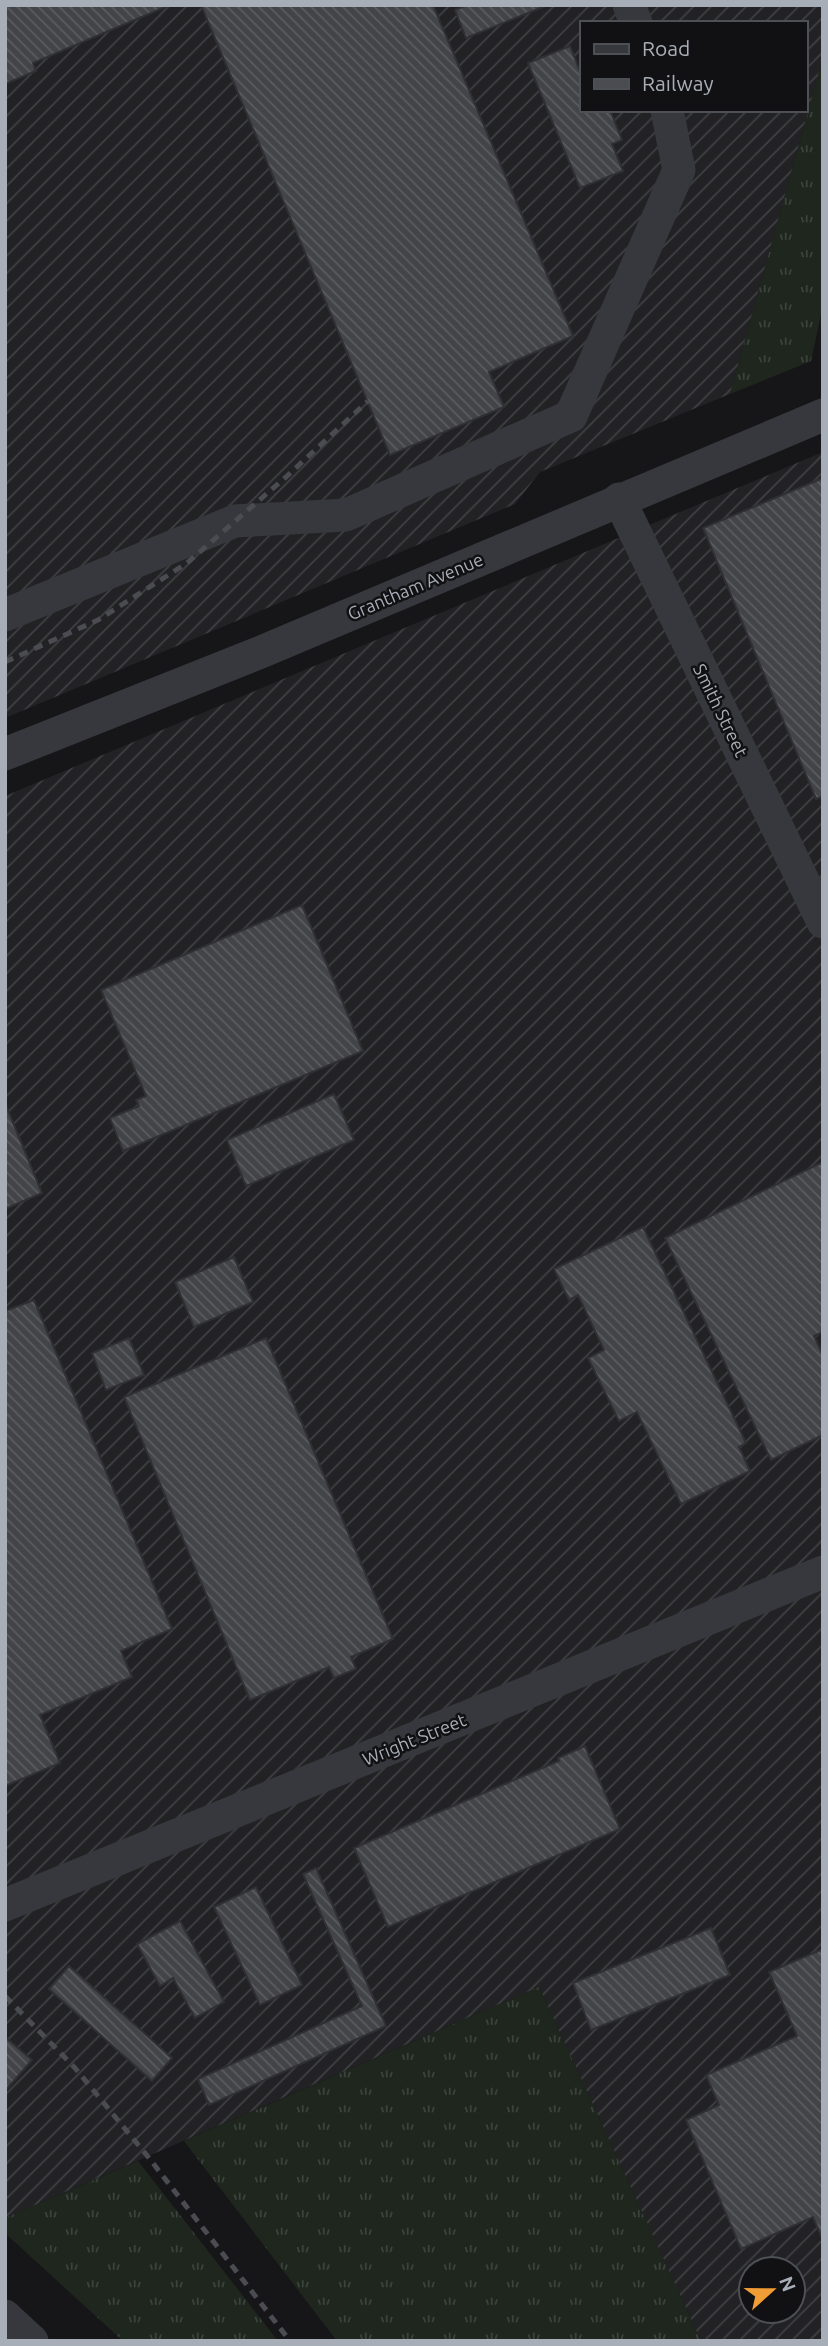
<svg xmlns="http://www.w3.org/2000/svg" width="828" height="2346" font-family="Ubuntu,sans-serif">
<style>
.industrial{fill:url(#industrial-furrows);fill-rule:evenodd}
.grass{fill:url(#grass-tufts)}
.building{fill:url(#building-back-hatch);stroke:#303034;stroke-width:2}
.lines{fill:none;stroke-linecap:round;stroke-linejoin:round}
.minor{stroke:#37383d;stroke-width:33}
.rail{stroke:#4a4c52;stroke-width:5;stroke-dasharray:9 7;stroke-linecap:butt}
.labels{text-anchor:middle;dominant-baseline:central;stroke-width:5;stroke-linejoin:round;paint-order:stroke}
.street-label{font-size:18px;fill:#a8aeb8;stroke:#111113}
</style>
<defs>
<pattern id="industrial-furrows" width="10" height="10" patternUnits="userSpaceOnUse" patternTransform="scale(1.75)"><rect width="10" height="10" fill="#222225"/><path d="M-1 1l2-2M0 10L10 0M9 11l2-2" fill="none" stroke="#3f4043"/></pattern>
<pattern id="grass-tufts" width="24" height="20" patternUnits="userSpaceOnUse" patternTransform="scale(1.75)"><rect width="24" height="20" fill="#1e261e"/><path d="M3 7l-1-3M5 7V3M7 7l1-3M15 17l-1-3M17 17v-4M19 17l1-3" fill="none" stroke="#3c433d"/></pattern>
<pattern id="building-back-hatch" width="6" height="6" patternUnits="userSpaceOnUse" patternTransform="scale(1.75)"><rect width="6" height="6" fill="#424448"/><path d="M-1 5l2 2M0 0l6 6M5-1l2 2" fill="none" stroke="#5a5c60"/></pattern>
</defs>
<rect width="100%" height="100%" fill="#161618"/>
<!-- industrial -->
<g class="industrial">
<path d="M5,5H823V58L730,394L540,472L515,504L5,718ZM581,23H805V110H581Z"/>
<path d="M823,452V2341H701L539,1987L5,2218V796ZM751,2269H793V2311H751Z"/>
</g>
<!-- grass -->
<g class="grass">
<polygon points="823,58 823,305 811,361 730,394"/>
<polygon points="539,1987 701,2341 337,2341 184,2141"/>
<polygon points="138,2161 278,2341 123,2341 5,2233 5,2218"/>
</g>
<!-- building -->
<g class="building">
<polygon points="5,5 170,5 33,63 36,71 5,84"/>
<polygon points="201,5 433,5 573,336 489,372 504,407 390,455"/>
<polygon points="467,5 548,5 466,38 455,10"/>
<polygon points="570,46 581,74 581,110 610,110 622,140 612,144 623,171 580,188 528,63"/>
<polygon points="823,478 823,802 821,797 816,799 703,528"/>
<polygon points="302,905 363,1051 123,1151 110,1118 139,1106 136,1100 146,1096 101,990"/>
<polygon points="334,1094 354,1140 246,1186 227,1140"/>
<polygon points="5,1103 42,1193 5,1209"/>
<polygon points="823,1162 823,1332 814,1336 823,1355 823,1435 771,1460 665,1238"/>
<polygon points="643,1227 746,1443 739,1447 750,1471 681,1504 637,1412 619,1421 588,1358 604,1350 578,1295 569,1300 554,1269"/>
<polygon points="234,1257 253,1302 194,1327 175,1282"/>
<polygon points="34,1300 172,1629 121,1651 132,1677 40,1715 60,1763 5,1786 5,1311"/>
<polygon points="129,1338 144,1375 106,1390 92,1353"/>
<polygon points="266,1338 393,1639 351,1657 356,1669 334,1678 329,1667 250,1700 124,1397"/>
<polygon points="585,1746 620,1829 388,1927 354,1848 559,1761 558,1758"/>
<polygon points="316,1868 386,2026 209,2105 198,2079 362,2006 303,1874"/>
<polygon points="256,1887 302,1985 260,2005 214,1907"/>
<polygon points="180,1921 224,2002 195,2018 173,1978 160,1986 137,1944"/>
<polygon points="711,1928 730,1975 591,2030 573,1983"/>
<polygon points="823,1949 823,2240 813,2217 741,2249 686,2120 719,2105 706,2075 797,2036 769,1972"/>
<polygon points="69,1966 172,2058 152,2081 49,1989"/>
<polygon points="5,2037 32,2060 5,2091"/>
</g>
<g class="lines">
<!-- minor -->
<g class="minor">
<polyline points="629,5 636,23"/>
<polyline points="619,499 823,922"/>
<polyline points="5,615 235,521 346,515 571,416 679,170 667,110"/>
<polyline points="5,754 261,652 823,415"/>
<polyline points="5,1905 823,1572"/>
<polyline points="5,2316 32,2341"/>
</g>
<!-- rail -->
<g class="rail">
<polyline points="5,662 98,620 187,563 286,477 368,401"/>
<polyline points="5,1996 75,2068 149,2158 290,2341"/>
</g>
</g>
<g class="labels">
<!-- street labels -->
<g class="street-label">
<text transform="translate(415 586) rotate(-23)">Grantham Avenue</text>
<text transform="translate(721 710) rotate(64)">Smith Street</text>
<text transform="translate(414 1739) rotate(-22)">Wright Street</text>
</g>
</g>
<!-- border -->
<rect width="828" height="2346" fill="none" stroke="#a8aeb8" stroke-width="14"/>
<!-- legend -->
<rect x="580" y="21" width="228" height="91" fill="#111113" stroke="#4d5055" stroke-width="2"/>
<rect x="594" y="44" width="35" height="10" fill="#37383d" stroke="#4d5055" stroke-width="2"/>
<text x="642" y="56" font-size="21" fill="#a8aeb8">Road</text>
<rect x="594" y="79" width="35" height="10" fill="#4a4c52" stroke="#4d5055" stroke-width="2"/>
<text x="642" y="91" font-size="21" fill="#a8aeb8">Railway</text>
<!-- north arrow -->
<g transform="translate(772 2290) rotate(69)"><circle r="33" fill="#111113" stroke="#4d5055" stroke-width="2"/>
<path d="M0-5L12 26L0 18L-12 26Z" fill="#f19d35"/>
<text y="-10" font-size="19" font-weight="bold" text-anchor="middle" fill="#a8aeb8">N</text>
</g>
</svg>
